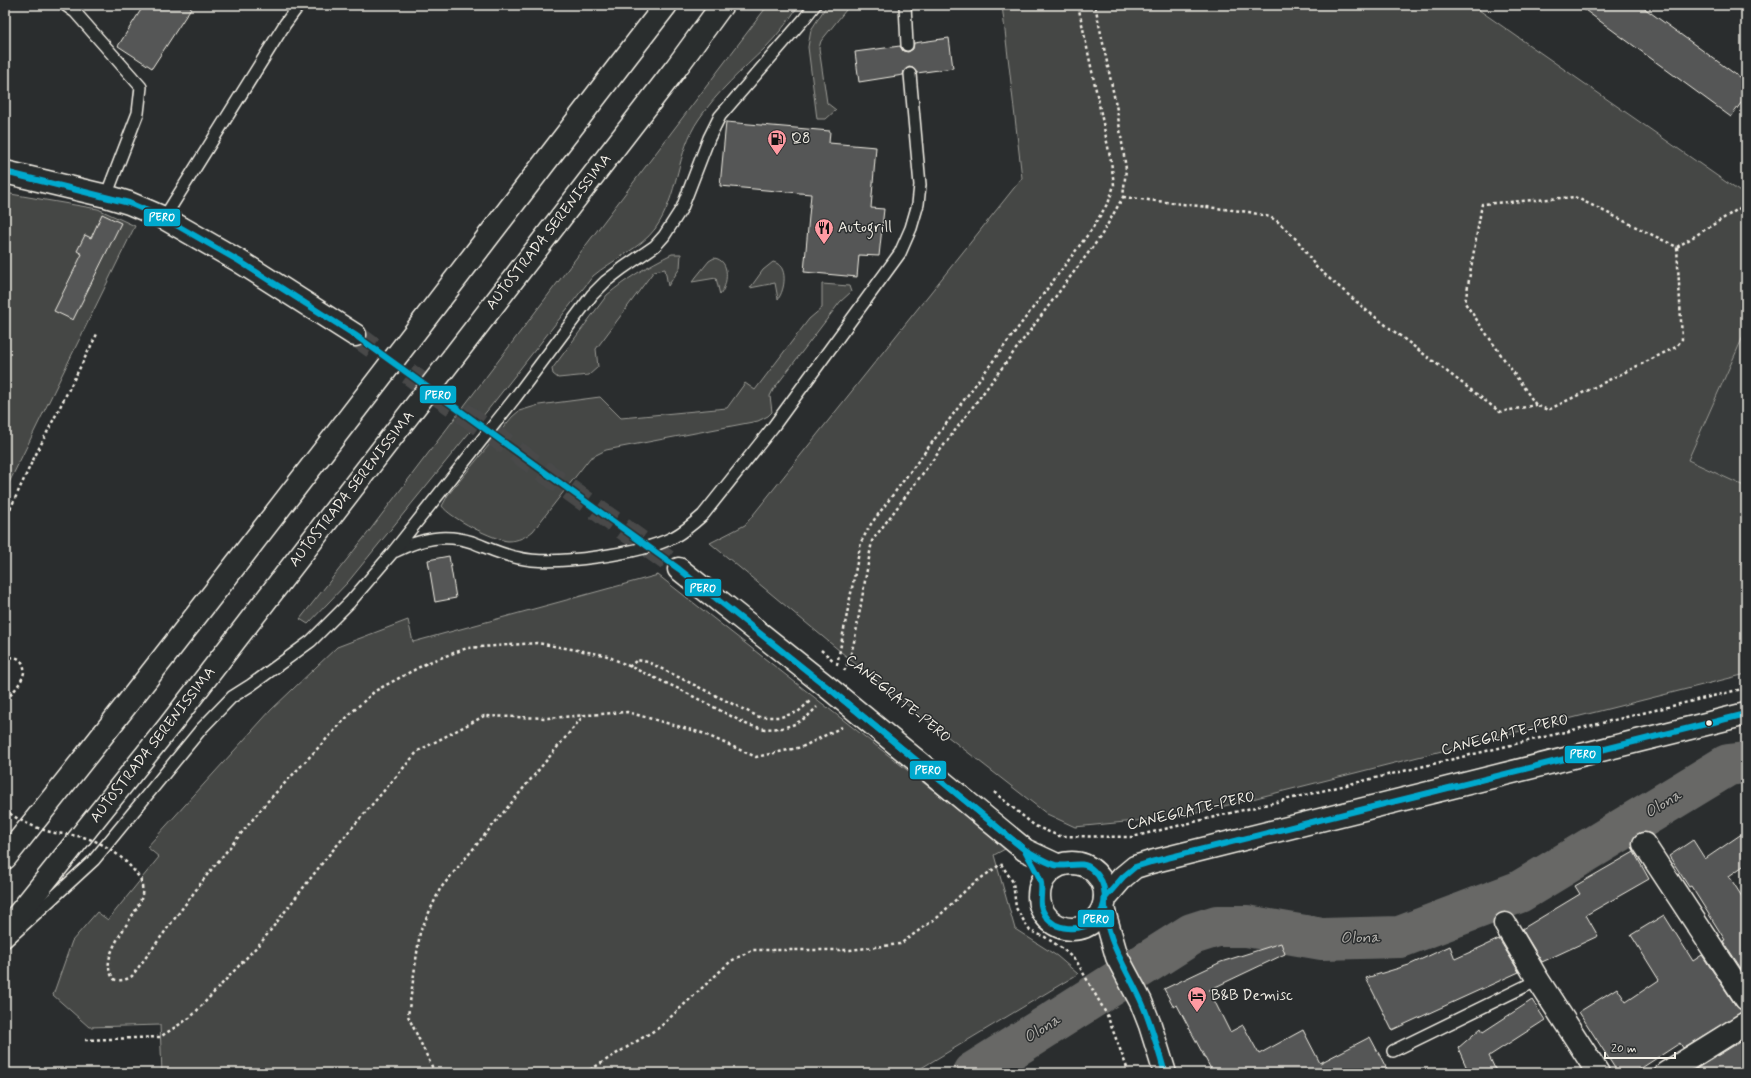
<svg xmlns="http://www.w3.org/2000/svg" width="1751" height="1078" font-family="Mynerve,sans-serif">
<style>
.built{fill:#373a3a}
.green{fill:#444645;stroke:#9c9c96}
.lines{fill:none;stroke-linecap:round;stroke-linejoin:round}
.river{stroke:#676866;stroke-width:42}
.building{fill:#555756;stroke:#f4f1e8}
.minor-tunnel{stroke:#484a4a;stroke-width:22;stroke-dasharray:22 11;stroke-linecap:butt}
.service-casing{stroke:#f4f1e8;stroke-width:14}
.minor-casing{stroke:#f4f1e8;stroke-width:25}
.motorway-casing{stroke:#f4f1e8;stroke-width:25}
.path{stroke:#f4f1e8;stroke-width:2.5;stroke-dasharray:3 3;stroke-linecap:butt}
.service{stroke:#2a2d2e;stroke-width:11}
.minor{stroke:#2a2d2e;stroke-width:22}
.motorway{stroke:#2a2d2e;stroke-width:22}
.path-bridge{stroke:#f4f1e8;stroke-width:2.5;stroke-dasharray:3 3;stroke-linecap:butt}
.bus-1-casing{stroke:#2a2d2e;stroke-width:9}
.bus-1{stroke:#00a9ce;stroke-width:6}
.bus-dot{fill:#f4f1e8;stroke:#2a2d2e;stroke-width:1.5}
.labels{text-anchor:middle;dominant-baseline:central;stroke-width:3;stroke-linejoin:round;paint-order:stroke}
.poi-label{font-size:15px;fill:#f4f1e8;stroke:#2a2d2e;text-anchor:start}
.street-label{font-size:15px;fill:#f4f1e8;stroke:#2a2d2e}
.water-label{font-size:16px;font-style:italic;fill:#b5b3ae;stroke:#2a2d2e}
.line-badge{stroke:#2a2d2e;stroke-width:1.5}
.badge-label{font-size:11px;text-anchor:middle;font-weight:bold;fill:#fff}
</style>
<rect width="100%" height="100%" fill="#2a2d2e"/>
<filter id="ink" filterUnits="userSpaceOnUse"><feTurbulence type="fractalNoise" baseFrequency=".025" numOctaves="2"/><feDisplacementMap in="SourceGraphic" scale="8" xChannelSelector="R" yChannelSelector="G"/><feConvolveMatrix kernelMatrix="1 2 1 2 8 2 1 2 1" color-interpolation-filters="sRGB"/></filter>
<g filter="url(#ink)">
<!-- built -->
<polygon class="built" points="1746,330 1746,487 1688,460"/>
<!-- green -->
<g class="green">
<path d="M768,5H799C789,20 778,35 765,48C742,70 717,92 699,119C676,152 679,196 655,229C641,248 612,260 593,276L491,406L348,582L308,624L300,619L367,534Z"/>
<polygon points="827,5 850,5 821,41 819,48 827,103 836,110 826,119 817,119 808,47 811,30"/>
<polygon points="1002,5 1482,5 1479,10 1746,196 1746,330 1688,460 1746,487 1746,674 1185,816 1075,827 1047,814 870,676 710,543 745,525 1022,178"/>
<polygon points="5,193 98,209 135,226 5,491"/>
<path d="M672,254H681L680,268L668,286L665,269L654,271L596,349L598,367L589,375L558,378L553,374L552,369L607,295C626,279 649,265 672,254Z"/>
<path d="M714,258C731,260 728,285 720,295L716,278L692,282L709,261Z"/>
<path d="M773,262C789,265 785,290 778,299L775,283L750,288L763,270Z"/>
<path d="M822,284L849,286L851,292L840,302L773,390L770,396L772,412L768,416L758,421L606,450L590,458L533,531C526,537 518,541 508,541C494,540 450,518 442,506L448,495L512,417L519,411L539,405L600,397L621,418L727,408L745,383L755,390L809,319L822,308Z"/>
<polygon points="658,575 1007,848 994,855 1015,929 1057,956 1078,974 913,1073 162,1073 160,1025 89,1027 53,995 72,941 97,912 108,920 159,857 147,847 271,710 337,647 408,620 413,642"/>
</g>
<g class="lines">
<!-- river -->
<polyline class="river" points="973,1073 1192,934 1217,926 1247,926 1322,939 1400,937 1519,892 1728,765 1746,763"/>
</g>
<!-- building -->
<g class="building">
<polygon points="144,5 193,5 152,68 118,46"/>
<polygon points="1578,5 1640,5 1746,82 1746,96 1731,117"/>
<polygon points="949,38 953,68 917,73 913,68 909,67 904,71 903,75 859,82 855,52 900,46 903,51 908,52 913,49 914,43"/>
<polygon points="726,122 830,131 829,143 876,147 871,208 884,209 879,256 859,255 857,277 804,272 811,194 720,186"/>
<polygon points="102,214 121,223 73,320 54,311 82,254 77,251 85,235 91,238"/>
<polygon points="449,556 456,598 435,602 428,560"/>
<polygon points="1746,831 1746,864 1729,876 1746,903 1746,976 1723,941 1725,940 1691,886 1689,887 1669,856 1693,840 1705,859"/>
<polygon points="1634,852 1649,879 1586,915 1598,936 1542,962 1522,929 1580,894 1575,886"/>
<polygon points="1664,915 1693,961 1702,955 1736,1006 1744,1011 1683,1048 1680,1043 1634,1073 1618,1073 1579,1012 1617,988 1626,1002 1659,980 1631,935"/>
<polygon points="1499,939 1519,972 1392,1030 1366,978 1409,965 1450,946 1455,959"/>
<polygon points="1281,943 1285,954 1209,990 1230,1032 1243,1025 1259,1054 1303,1030 1320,1063 1370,1037 1389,1073 1213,1073 1177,1005 1174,1007 1164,989 1221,962"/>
<polygon points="1532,1000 1545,1020 1489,1056 1497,1073 1469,1073 1458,1048 1481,1028 1483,1032"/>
<polygon points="1746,1038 1746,1073 1698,1073 1696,1069"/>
</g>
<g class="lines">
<!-- minor-tunnel -->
<polyline class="minor-tunnel" points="355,335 679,569"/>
<defs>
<g id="service">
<polyline points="65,5 75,12 141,87 138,113 106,196"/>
<polyline points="905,5 907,45"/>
<polyline points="164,218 285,24 299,5"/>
<path d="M396,551C421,539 445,533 472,542C488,548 502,555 519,558C554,566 641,554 674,537C685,531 694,523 703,515L773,427L900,253L911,228L918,204L920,185L910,74"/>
<polyline points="5,942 94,860 202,728 232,697 251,685 311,641 350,602 393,552 515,398 592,295 606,281 623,268 655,246 664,236 682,208 709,138 720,116 804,19 815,5"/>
<polyline points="1393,1051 1538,980"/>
</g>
<g id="minor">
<polyline points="5,172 106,196 129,203 164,218 239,261 355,335"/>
<polyline points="679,569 831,690 1025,850 1057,865"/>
<polyline points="1644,844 1746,999"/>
<circle cx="1072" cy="896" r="33"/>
<polyline points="1105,898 1123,877 1135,867 1151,862 1746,714"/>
<polyline points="1103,908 1117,957 1141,1002 1150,1025 1165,1073"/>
<polyline points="1505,924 1538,980 1598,1073"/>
<polyline points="1666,1073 1746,1023"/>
</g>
<g id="motorway">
<path d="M5,858C230,577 446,290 666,5"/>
<polyline points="5,931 169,726 676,68 722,5"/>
</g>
</defs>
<!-- service casing -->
<use href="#service" class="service-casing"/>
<!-- minor casing -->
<use href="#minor" class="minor-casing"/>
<!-- motorway casing -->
<use href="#motorway" class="motorway-casing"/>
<!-- path -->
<g class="path">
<polyline points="1123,197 1249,212 1270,217 1277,221 1298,241 1316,267 1366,310 1500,412 1536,405"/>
<polygon points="1575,197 1677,247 1682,339 1676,347 1548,410 1536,405 1465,303 1482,204"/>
<polyline points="1677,247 1740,208 1746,201"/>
<polyline points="5,520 31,464 97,334"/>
<polyline points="821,650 834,661"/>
<path d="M5,661C16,651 28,663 23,676C20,685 11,694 5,702"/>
<polyline points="837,665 861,542 871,524 1092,229 1109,201 1114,185 1111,161 1078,5"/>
<polyline points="629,667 637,660 648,662 759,717 781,717 798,712 810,701"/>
<polyline points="844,671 849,661 855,638 872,541 1101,236 1123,197 1126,169 1117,110 1095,5"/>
<polyline points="994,792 1035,826 1059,836 1132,837 1746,688"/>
<polyline points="1001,864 1013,882 1016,908 1030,931 1045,937 1063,949 1077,962 1107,1015 1129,1073"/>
<path d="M141,880C143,889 143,896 139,904C131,921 100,956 111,974C112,977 114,980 117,980C122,981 128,979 132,976L207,875L267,802L351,713L375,691L427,663L467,648L537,643L605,655L679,689L748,725L765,729L782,728L795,724L808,716L817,707"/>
<polyline points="85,1040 160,1037 191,1017 263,940 327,857 418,751 484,716 548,718 627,712 702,733 756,757 802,747 842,727"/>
<polyline points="435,1073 408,1016 420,932 440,889 584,715"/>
<polyline points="585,1073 660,1027 731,961 752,950 850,950 900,944 938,917 970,886 1001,864"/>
</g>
<!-- service -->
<use href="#service" class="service"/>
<!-- minor -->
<use href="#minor" class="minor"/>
<!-- motorway -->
<use href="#motorway" class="motorway"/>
<!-- path-bridge -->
<path class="path-bridge" d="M5,810C19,821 37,829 55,833C64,834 74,835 83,837C106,843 128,860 141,880"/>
<defs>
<g id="bus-1">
<polyline points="5,172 129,203 164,218 239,261 355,335 679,569 831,690"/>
<polyline points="831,690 1025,850"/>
<polyline points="831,690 1025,850"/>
<path d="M1025,850C1035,855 1044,862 1055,865C1068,868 1082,859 1093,870C1108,883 1109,908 1094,921C1080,932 1054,931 1045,915C1037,903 1043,895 1041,883C1039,873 1029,859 1025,850Z"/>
<polyline points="1105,898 1123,877 1135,867 1151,862 1746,714"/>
<path d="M1105,898C1103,938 1127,968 1142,1003C1152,1026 1158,1050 1165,1073"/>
</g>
</defs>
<!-- bus-1 casing -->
<use href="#bus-1" class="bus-1-casing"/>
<!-- bus-1 -->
<use href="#bus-1" class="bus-1"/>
</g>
</g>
<!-- icons -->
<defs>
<symbol id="fuel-pin" viewBox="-11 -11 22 30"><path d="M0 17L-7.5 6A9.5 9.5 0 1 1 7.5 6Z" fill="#ff9aa2" stroke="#2a2d2e"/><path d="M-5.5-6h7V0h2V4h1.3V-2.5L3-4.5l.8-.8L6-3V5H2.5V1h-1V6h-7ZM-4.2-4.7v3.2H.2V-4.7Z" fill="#111"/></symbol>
<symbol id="restaurant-pin" viewBox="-11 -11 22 30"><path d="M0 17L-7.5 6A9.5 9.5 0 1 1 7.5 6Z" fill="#ff9aa2" stroke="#2a2d2e"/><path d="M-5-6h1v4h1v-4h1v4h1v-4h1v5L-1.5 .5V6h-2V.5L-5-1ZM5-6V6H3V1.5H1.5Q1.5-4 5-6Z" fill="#111"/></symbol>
<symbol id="hotel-pin" viewBox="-11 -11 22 30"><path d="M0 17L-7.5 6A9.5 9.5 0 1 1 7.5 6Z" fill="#ff9aa2" stroke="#2a2d2e"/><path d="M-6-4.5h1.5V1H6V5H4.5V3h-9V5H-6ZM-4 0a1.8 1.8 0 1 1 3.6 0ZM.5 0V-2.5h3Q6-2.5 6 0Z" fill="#111"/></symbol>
</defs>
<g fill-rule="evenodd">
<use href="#fuel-pin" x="766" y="128" width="22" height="30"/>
<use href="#restaurant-pin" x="813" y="217" width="22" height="30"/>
<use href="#hotel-pin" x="1186" y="985" width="22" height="30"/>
</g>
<!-- markers -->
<circle class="bus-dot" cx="1709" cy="723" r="3.5"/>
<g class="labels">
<!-- poi labels -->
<g class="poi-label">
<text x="791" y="139">Q8</text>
<text x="838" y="228">Autogrill</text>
<text x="1211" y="996">B&amp;B Demisc</text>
</g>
<!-- street labels -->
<g class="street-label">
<text transform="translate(549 232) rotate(-52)">AUTOSTRADA SERENISSIMA</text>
<text transform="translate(352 489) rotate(-52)">AUTOSTRADA SERENISSIMA</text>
<text transform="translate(898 699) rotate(39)">CANEGRATE-PERO</text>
<text transform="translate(1505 735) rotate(-14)">CANEGRATE-PERO</text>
<text transform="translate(153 745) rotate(-52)">AUTOSTRADA SERENISSIMA</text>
<text transform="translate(1191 811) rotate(-13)">CANEGRATE-PERO</text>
</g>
<!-- water labels -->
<g class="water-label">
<text transform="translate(1663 804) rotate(-31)">Olona</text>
<text transform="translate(1360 938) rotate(-1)">Olona</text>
<text transform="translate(1042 1029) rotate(-32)">Olona</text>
</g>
</g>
<g class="line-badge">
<rect x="143" y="208" width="38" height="19" rx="4" fill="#00a9ce"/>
<rect x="419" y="385" width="38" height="19" rx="4" fill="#00a9ce"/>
<rect x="684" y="578" width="38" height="19" rx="4" fill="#00a9ce"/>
<rect x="1564" y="745" width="38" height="19" rx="4" fill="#00a9ce"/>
<rect x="909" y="760" width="38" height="20" rx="4" fill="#00a9ce"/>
<rect x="1077" y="909" width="38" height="19" rx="4" fill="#00a9ce"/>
</g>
<g class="badge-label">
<text x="162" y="221">PERO</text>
<text x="438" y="399">PERO</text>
<text x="703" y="592">PERO</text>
<text x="1583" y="758">PERO</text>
<text x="928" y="774">PERO</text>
<text x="1096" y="923">PERO</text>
</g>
<!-- margin -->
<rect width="1751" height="1078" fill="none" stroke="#2a2d2e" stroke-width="20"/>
<rect x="10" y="10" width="1731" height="1058" fill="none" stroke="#f4f1e8" stroke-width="1.5" filter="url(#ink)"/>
<!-- scale -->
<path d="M1605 1052v6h70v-6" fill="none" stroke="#f4f1e8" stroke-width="2"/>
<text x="1611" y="1052" font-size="12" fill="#f4f1e8" stroke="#2a2d2e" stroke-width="3" paint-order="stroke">20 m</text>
</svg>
